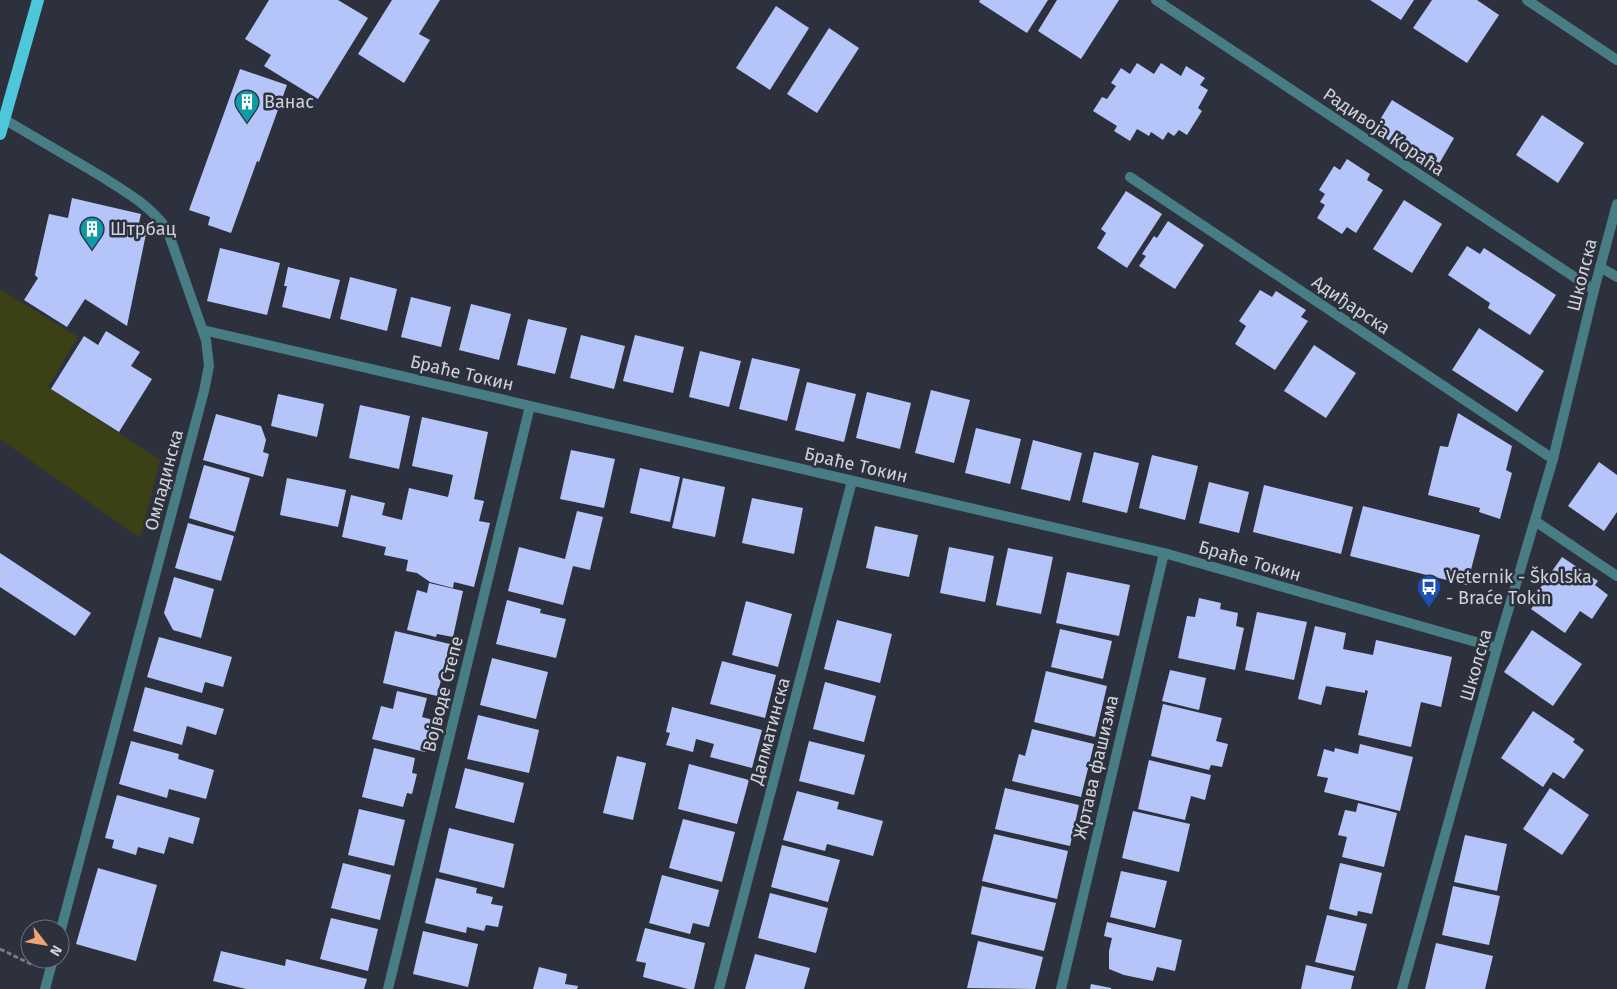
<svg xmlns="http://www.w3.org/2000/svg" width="1617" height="989" font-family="'Fira Sans',sans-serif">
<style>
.green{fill:#3b4015}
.building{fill:#b5c5fa}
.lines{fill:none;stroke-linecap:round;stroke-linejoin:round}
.path{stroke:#767a84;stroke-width:3;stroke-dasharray:5 2.5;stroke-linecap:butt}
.minor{stroke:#487d85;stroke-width:10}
.primary{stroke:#4ec7da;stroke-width:12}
.labels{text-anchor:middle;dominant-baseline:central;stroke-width:5;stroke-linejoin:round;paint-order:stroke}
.poi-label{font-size:18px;fill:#cfd2da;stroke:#2d313d;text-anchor:start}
.street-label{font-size:18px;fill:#cfd2da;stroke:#2d313d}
</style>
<rect width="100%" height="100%" fill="#2d313d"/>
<!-- green -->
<polygon class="green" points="0,289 78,337 48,387 160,460 140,538 0,439"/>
<!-- building -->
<g class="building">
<polygon points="269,0 338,0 368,18 318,99 264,66 271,55 245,39"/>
<polygon points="392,0 440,0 419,34 430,40 404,83 358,54"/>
<polygon points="980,0 1048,0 1027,33 979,2"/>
<polygon points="1057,0 1119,0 1081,59 1038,31"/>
<polygon points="1370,0 1414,0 1401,20"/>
<polygon points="1432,0 1477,0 1499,15 1467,63 1413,28"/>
<polygon points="776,6 809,28 770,90 736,68"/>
<polygon points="829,28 859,48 817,113 787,94"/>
<polygon points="1137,63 1154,74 1161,63 1181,76 1186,66 1205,78 1200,85 1208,90 1198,108 1202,111 1187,135 1179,130 1174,136 1168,132 1163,140 1151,132 1149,136 1137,129 1130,141 1114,131 1117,126 1093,111 1102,97 1107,99 1116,86 1111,83 1121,68 1130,74"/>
<polygon points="240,69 287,85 259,162 257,161 231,233 208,225 210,217 189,210"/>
<polygon points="1392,100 1454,138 1436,169 1373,131"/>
<polygon points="1542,115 1584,143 1558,183 1516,155"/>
<polygon points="1347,159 1370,174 1367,180 1383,190 1356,233 1347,227 1342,234 1317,218 1325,205 1320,202 1325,194 1319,190 1334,166 1340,170"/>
<polygon points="1126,191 1162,214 1127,268 1097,248 1106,233 1101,229"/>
<polygon points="72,198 141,214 139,223 148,224 127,326 85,299 67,327 24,300 38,278 35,275 49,214 68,218"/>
<polygon points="1404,200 1442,224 1412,273 1373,249"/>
<polygon points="1168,221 1204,245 1175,289 1139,266 1146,256 1142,254 1154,236 1157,238"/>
<polygon points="1467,246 1480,254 1484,248 1556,295 1530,335 1488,308 1490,303 1448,275"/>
<polygon points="220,248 280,263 267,315 207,301"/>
<polygon points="288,267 340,280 330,319 282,307 287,286 284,286"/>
<polygon points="350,277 397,289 387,331 340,319"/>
<polygon points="1260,290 1272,297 1276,291 1306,310 1301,317 1308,321 1275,370 1235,344 1246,326 1239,321"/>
<polygon points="411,297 451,307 441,347 401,337"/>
<polygon points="471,304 511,314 499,360 459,350"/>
<polygon points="528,319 567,328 555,374 517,365"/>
<polygon points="1479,328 1544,371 1517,412 1452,370"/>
<polygon points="106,331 140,352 131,366 152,379 119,432 51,389 84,336 98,345"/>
<polygon points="581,335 625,346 614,389 570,378"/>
<polygon points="635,335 684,347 673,393 623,381"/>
<polygon points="1314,345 1356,373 1326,418 1284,391"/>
<polygon points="700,351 741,361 729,407 689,397"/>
<polygon points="752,358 800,369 787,421 739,409"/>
<polygon points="807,382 856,394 844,442 795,430"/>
<polygon points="931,390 970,400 954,463 915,453"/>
<polygon points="867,392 911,403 900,449 856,438"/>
<polygon points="278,394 324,404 317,437 271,426"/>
<polygon points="360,405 410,416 399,469 349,458"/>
<polygon points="1458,413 1512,446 1506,470 1512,473 1500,519 1479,512 1480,508 1428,495 1440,446 1448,447"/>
<polygon points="216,414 261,426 266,440 263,452 269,454 263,477 203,460"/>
<polygon points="422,417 488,432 474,499 484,501 479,521 490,523 474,587 454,582 453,588 430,582 417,573 406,571 408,560 384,555 386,547 342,537 351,495 385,503 382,515 402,520 409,488 448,497 453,475 412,466"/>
<polygon points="976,428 1021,439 1010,484 965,473"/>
<polygon points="1033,440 1082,453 1070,501 1021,489"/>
<polygon points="571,450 615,459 604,508 560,499"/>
<polygon points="1094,452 1139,463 1127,513 1082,502"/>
<polygon points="1152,455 1198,466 1185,520 1139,508"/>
<polygon points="1599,462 1617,475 1617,512 1604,531 1568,506"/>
<polygon points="204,465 250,478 235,532 189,518"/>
<polygon points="640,468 680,477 670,522 630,513"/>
<polygon points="287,478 346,490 338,527 280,515"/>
<polygon points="683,478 725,487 715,537 672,528"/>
<polygon points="1209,482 1249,492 1239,533 1199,523"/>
<polygon points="1264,485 1353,507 1341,554 1253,532"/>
<polygon points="752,498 803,508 794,554 742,543"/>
<polygon points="1363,506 1480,535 1467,585 1350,556"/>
<polygon points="577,511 603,517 590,570 573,566 563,605 508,591 519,547 565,559"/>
<polygon points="188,523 234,536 221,581 175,568"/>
<polygon points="875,526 918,535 909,577 866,568"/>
<polygon points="949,547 994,556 985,602 940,593"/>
<polygon points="1008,548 1053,557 1041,614 996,605"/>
<polygon points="0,553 91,613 75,636 0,587"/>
<polygon points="1562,557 1598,581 1595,585 1608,595 1592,619 1580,611 1565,633 1531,609 1542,594 1538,591"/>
<polygon points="1067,572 1130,585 1119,636 1056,623"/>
<polygon points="174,577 214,589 201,638 173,630 164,613"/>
<polygon points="429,583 463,591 453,637 437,634 436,637 407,630 417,590 427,593"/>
<polygon points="1199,598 1221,603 1220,609 1238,613 1236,626 1244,628 1235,670 1178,658 1187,616 1195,617"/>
<polygon points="507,600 541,609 540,613 566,619 556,658 496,644"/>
<polygon points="746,601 792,614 778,667 732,655"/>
<polygon points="1257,612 1307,622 1294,680 1245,670"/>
<polygon points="837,620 892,634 880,683 824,669"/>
<polygon points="1315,626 1346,633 1343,649 1373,655 1376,640 1452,657 1441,707 1421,702 1411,747 1358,735 1368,691 1365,690 1365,693 1326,686 1321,705 1298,699"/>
<polygon points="1060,629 1112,641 1103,679 1051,667"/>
<polygon points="1532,630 1582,664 1553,706 1504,672"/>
<polygon points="395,631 450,644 437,696 383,683"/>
<polygon points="159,637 232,657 223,687 205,682 202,693 147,677"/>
<polygon points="492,658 548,672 536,719 480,705"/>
<polygon points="722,661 776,675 765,718 710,704"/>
<polygon points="1170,670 1206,678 1199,710 1162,701"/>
<polygon points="1046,671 1107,686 1095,737 1034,722"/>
<polygon points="825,682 876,696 864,742 813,729"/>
<polygon points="145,687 224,709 216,735 187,726 182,745 133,731"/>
<polygon points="397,691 427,698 422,717 433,720 425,752 372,739 381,706 393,709"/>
<polygon points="1163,704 1222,718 1216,741 1228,744 1222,767 1211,765 1209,770 1151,756"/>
<polygon points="672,707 762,730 752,768 710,757 714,744 696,739 693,752 666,745 670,733 666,732"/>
<polygon points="1533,711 1575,739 1573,742 1584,750 1564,779 1553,772 1543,787 1501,758"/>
<polygon points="478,715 539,730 529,773 467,759"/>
<polygon points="1032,729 1094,744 1081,797 1012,781 1019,754 1025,756"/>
<polygon points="131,741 179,754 178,759 214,770 206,799 169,789 167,798 119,784"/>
<polygon points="809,741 865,755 854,795 799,781"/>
<polygon points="1360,744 1413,757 1400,811 1324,792 1328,778 1317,776 1324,749 1334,752 1335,748 1358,754"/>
<polygon points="374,748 415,758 412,773 417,774 412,794 407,793 403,807 362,797"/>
<polygon points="617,756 646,763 633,820 603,813"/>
<polygon points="1149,760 1211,775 1205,800 1191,796 1185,820 1138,809"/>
<polygon points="689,764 749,780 737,824 678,809"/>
<polygon points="465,768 524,783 514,823 455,808"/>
<polygon points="1005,788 1079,805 1070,846 995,829"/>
<polygon points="1550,788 1589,815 1562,855 1523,829"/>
<polygon points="797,791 839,802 837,809 883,821 873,856 827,844 825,851 783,840"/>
<polygon points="117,795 200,818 193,844 169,837 164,854 138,847 136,855 112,848 114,840 105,838"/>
<polygon points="1358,803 1397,813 1384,867 1342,857 1347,837 1338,835 1345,810 1356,812"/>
<polygon points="359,809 405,820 394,866 348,855"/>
<polygon points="1133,811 1190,824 1179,872 1122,858"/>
<polygon points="683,819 735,832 722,882 669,868"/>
<polygon points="449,828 514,844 504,888 439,872"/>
<polygon points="994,834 1068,851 1057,899 982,881"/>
<polygon points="1465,835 1507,844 1497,891 1454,882"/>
<polygon points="782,845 840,860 828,902 771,887"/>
<polygon points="343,863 391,875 380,920 331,908"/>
<polygon points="1340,863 1382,873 1372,914 1358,911 1357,916 1329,909"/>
<polygon points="98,868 157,885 136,961 76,944"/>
<polygon points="1121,871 1167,881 1155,928 1110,917"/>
<polygon points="662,875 719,890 709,927 693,923 690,934 649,923"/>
<polygon points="436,878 477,888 476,893 493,897 491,904 503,906 498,927 486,925 484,931 467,927 466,933 425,923"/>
<polygon points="982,886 1056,903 1044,951 971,934"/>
<polygon points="1453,886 1500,896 1489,945 1442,935"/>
<polygon points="770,893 828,908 816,953 758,938"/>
<polygon points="1327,915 1367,924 1355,971 1315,962"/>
<polygon points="331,918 378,929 368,971 320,959"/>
<polygon points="1107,922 1182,940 1175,971 1157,967 1153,981 1124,975 1109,969 1109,951 1112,938 1104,936"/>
<polygon points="645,928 705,943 694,989 688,989 643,977 646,963 636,961"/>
<polygon points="423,931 478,944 468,987 413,974"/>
<polygon points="978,941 1043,957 1035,989 967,988"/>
<polygon points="1436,943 1493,956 1485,989 1425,989"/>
<polygon points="221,951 285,966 286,959 367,979 364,989 246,989 213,981"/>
<polygon points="755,954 810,968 804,989 745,989"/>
<polygon points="1306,965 1354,976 1351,989 1301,989"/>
<polygon points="539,967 567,974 565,984 578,986 577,989 533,989"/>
<polygon points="1091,984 1111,988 1111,989 1090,989"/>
</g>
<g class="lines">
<!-- path -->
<polyline class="path" points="0,949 33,965"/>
<!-- minor -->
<g class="minor">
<polyline points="1156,0 1594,290"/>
<polyline points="1527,0 1617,60"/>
<path d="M4,119C37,139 71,158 104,178C128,193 150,206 167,229L206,340L209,366L204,391L60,933"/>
<polyline points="1130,177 1553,459"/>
<polyline points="1600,267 1617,277"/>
<polyline points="203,330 1164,553 1497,648"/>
<polyline points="1535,521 1617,576"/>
<polyline points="45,989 53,959"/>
<polyline points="388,989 530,406"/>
<polyline points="719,989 852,481"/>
<polyline points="1061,989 1164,553"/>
<polyline points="1402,989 1497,648 1553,459 1594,290 1617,204"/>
</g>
<!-- primary -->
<polyline class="primary" points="0,134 38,0"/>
</g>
<!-- icons -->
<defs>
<symbol id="building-pin" viewBox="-11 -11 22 30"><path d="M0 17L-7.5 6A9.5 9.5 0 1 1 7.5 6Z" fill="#0f9aa8" stroke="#2d313d"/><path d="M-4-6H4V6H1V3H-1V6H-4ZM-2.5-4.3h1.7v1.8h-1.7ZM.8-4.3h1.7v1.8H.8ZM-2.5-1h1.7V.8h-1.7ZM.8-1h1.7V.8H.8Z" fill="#fff"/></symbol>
<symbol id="bus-pin" viewBox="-11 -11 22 30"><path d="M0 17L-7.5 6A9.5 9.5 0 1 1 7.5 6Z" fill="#1a4fb4" stroke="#2d313d"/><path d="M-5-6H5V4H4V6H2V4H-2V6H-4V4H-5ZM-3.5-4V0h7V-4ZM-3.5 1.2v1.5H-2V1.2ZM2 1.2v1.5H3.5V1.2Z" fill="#fff"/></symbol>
</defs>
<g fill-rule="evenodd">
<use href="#building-pin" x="233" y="88" width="28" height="38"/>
<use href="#building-pin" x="78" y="215" width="28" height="38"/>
<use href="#bus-pin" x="1415" y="573" width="28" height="38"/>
</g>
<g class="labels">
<!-- poi labels -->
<g class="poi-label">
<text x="264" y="102">Ванас</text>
<text x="110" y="229">Штрбац</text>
<text x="1446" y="577">Veternik - Školska<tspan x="1446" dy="21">- Braće Tokin</tspan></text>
</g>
<!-- street labels -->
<g class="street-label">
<text transform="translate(1384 132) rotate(34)">Радивоја Кораћа</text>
<text transform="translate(1582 275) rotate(-76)">Школска</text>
<text transform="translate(1351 305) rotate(34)">Адиђарска</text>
<text transform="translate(462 373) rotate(13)">Браће Токин</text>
<text transform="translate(856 465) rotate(13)">Браће Токин</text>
<text transform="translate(164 480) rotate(-75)">Омладинска</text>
<text transform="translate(1250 561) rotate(16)">Браће Токин</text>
<text transform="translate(1476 665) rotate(-74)">Школска</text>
<text transform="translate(443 694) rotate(-76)">Војводе Степе</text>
<text transform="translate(770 731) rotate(-75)">Далматинска</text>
<text transform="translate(1096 767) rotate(-77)">Жртава фашизма</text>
</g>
</g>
<!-- north arrow -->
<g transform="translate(45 944) rotate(121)"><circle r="24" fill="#2d313d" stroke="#6e717c"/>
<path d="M0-4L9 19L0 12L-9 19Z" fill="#efa377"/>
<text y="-8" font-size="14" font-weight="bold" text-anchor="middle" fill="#cfd2da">N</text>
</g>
</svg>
